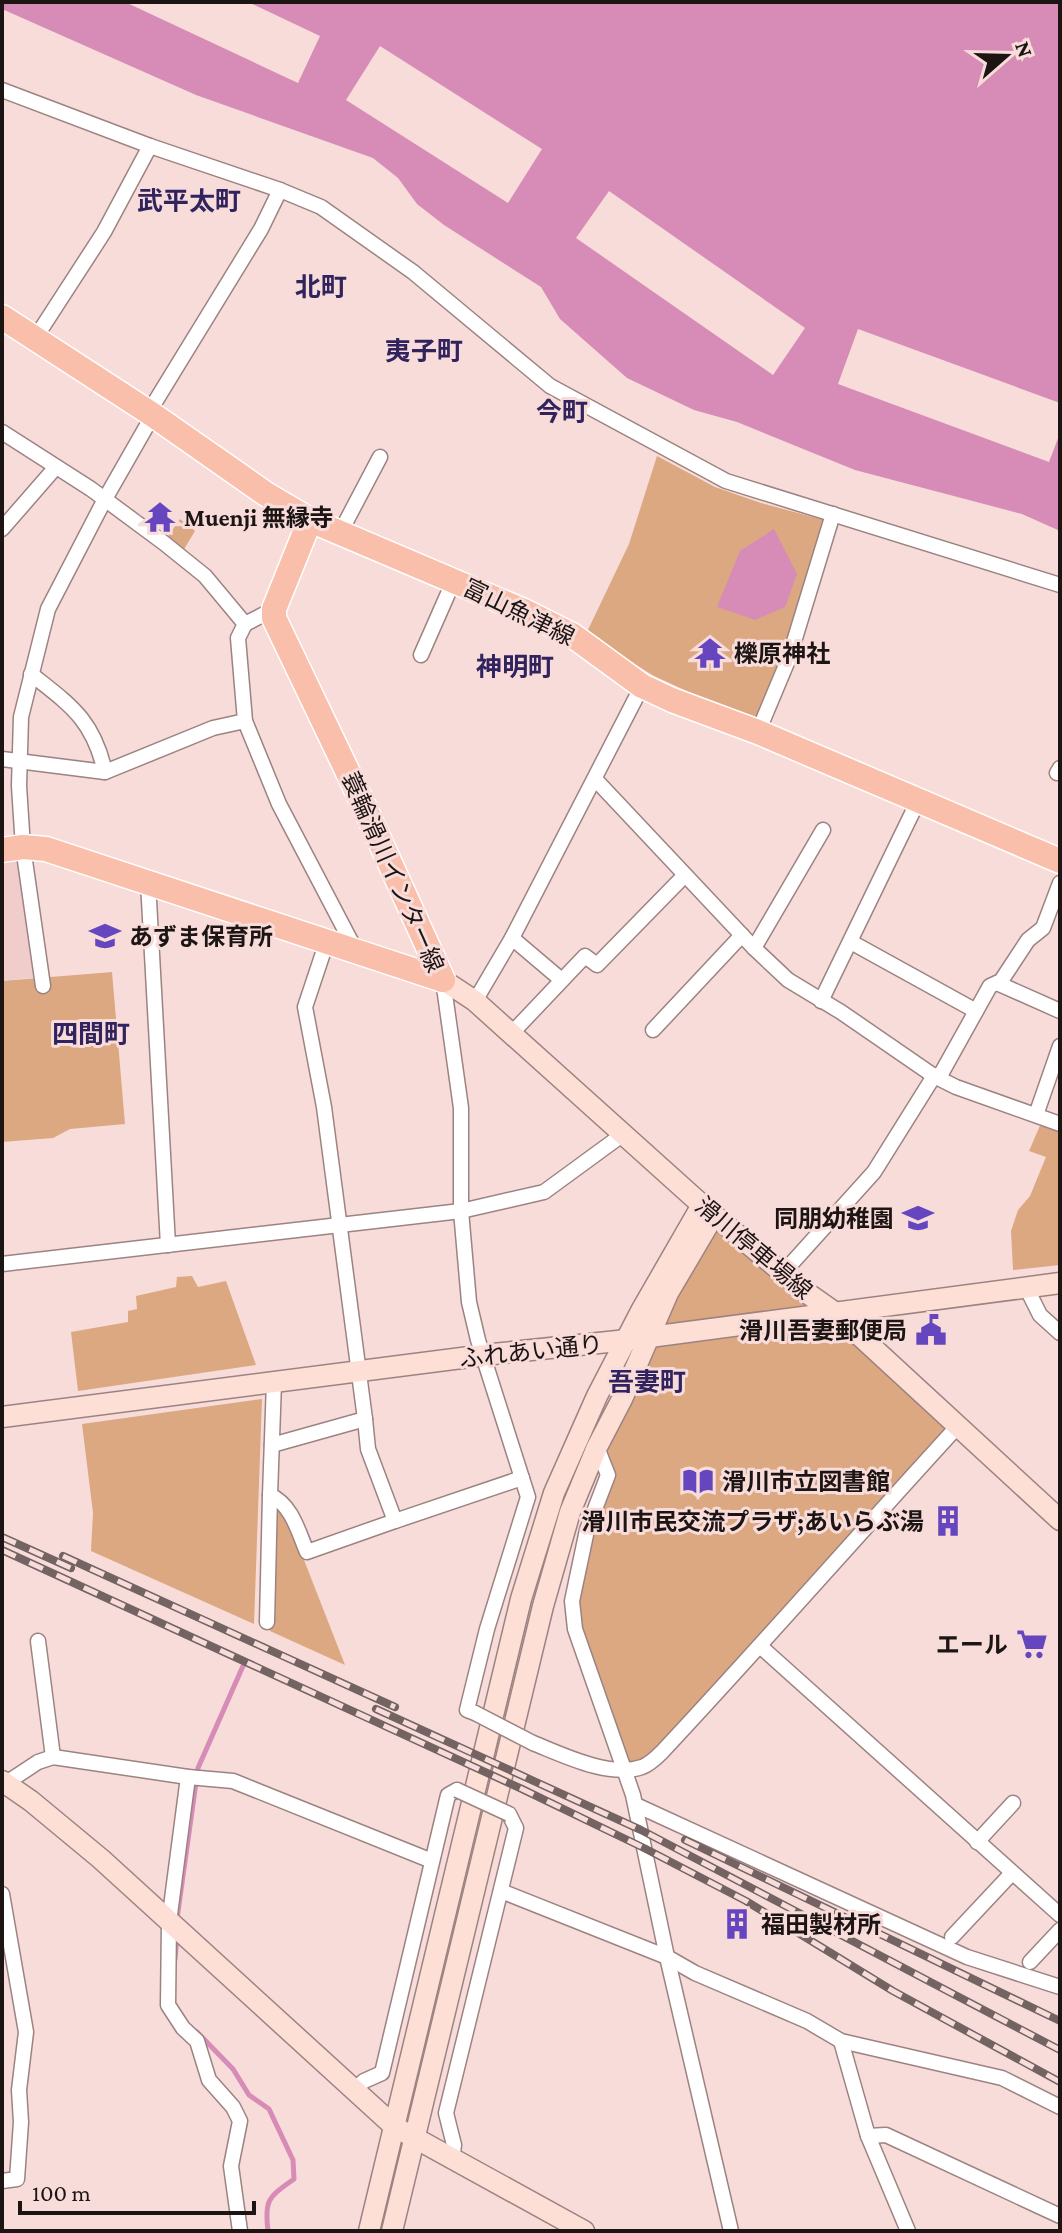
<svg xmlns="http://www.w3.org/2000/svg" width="1062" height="2233" font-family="'Crimson Pro','Noto Sans JP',serif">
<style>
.built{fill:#f0cdcb}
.green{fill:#dca881}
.water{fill:#d78bb7}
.pier{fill:#f7dcda}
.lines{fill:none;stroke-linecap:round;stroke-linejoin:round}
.stream{stroke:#d78bb7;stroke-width:5}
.street-casing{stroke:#9c8382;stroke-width:17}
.secondary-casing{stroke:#9c8382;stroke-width:23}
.primary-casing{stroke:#fff;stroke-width:27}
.street{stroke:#fff;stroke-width:14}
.secondary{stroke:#fddfd5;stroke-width:20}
.primary{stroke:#fabfaa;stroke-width:24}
.rail-casing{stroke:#736362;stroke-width:8}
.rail{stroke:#f7dcda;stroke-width:5;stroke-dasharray:15;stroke-linecap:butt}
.street-bridge-casing{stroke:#9c8382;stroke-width:17;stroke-linecap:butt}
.street-bridge{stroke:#fff;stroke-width:14}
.labels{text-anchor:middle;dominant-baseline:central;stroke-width:6;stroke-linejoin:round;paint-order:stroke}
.poi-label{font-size:24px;font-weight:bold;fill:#1d1414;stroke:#f7dcda;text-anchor:start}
.street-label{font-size:24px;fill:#1d1414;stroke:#f7dcda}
.neighbourhood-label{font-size:26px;font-weight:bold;fill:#31245e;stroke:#f7dcda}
</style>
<rect width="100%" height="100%" fill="#f7dcda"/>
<!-- built -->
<polygon class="built" points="19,857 36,977 2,981 2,859"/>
<!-- green -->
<g class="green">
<polygon points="657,456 715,487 761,503 824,520 783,657 756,723 654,676 586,634 629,544"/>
<polygon points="180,519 195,531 183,551 166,539"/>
<polygon points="112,972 125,1124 70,1129 53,1138 2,1142 2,981"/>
<polygon points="1042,1121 1060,1128 1060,1265 1013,1270 1011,1231 1018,1210 1030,1196 1046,1157 1029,1151"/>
<polygon points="714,1215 957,1427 662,1752 626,1771 575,1629 587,1530 608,1475 597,1447"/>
<polygon points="192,1276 198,1287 226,1281 256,1365 78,1391 71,1332 128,1322 128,1311 137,1309 136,1296 176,1287 177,1277"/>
<polygon points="262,1399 254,1624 91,1551 93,1513 82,1424"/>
<polygon points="274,1507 281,1509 290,1524 345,1665 270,1631"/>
</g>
<!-- water -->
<g class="water">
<polygon points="2,2 1060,2 1060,531 1022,514 855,470 737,422 694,410 627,378 560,319 541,287 444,225 417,204 398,178 373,158 196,95 2,9"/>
<polygon points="774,529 797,574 785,607 755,620 717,607 740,551"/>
</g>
<!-- pier -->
<g class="pier">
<polygon points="125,2 248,2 320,36 298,83"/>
<polygon points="380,46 542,149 508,203 346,100"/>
<polygon points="609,191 805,328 773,375 576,238"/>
<polygon points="858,329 1060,403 1060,433 1049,462 838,384"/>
</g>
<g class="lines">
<!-- stream -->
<g class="stream">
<polyline points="177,1919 198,1768 243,1666"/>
<polyline points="175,1959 177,1937"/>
<path d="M197,2032L233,2069L249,2095L269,2109L293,2160L294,2179C269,2197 264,2199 268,2231"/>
</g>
<defs>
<g id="street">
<polyline points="2,90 150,146 280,190 321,207 413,272 550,386 726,481 1060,585"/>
<polyline points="36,337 104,232 150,146"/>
<polyline points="2,432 91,489 164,543 205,576 245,624 274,609"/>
<polyline points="2,529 56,467"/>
<polyline points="340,533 380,457"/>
<polyline points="245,624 238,638 245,721 279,804 356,951"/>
<polyline points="421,655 454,580"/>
<path d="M31,674C70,705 93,719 105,772L213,728L245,721"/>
<polyline points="758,732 789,658 833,514"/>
<polyline points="2,759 105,772"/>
<polyline points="1057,773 1060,768"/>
<polyline points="595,779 754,948 788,980 841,1012 934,1076 956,1087 1060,1124"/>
<polyline points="148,882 168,1245"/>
<polyline points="512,938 558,977"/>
<polyline points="851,942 976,1011"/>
<polyline points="754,948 823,830"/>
<polyline points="443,980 461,1108 461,1211 469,1302 478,1340 528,1497 487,1629 467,1710 475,1713"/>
<polyline points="997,983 1060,1011"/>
<polyline points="43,986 23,847 19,786 21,717 48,609 105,499 153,415 155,402 261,229 280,190"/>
<polyline points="475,1001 512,938 642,686"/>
<polyline points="821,1001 918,801"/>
<polyline points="653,1030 742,935"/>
<polyline points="511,1034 585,956 597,965 685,875"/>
<polyline points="1036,1115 1060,1046"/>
<polyline points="2,1264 461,1211 544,1192 622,1135"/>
<polyline points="783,1273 874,1172 934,1076 941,1074 990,986 1001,981 1028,940 1043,928 1060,883"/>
<polyline points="1026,1287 1040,1315 1060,1333"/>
<path d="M274,1382L270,1495C292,1505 298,1531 307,1552L395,1521"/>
<polyline points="365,1419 368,1449 395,1521 522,1478"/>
<polyline points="272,1445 365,1419 324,1107 305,1007 327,941"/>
<polyline points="597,1447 608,1475 587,1530 572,1601 575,1629 633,1795 667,1957 731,2231"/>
<polyline points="267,1622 270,1495"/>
<polyline points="38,1641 53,1757"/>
<polyline points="760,1646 1060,1915"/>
<path d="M533,1743C563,1755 609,1778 642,1767C650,1764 656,1758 662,1752C762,1645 858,1535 957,1427"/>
<polyline points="188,1777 169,1922 168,2005 183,2028 197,2041 209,2080 233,2107 240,2121 231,2166 240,2231"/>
<polyline points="6,1783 38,1762 53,1757 188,1777 233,1781 432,1861"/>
<polyline points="636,1805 967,1957 1060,1987"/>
<polyline points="977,1842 1013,1803"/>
<polyline points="501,1891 667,1957 695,1973 807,2021 841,2041 1002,2078 1060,2107"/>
<polyline points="2,1894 26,2032 19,2090 21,2122 17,2179 2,2181"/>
<polyline points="952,1937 1012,1873"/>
<polyline points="1030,1962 1060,1930"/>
<polyline points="841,2041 868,2136 908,2231"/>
<polyline points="353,2091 364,2081 382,2073 448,1795 457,1790"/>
<polyline points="868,2136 886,2135 1060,2216"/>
<polyline points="452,2160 454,2145 446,2113 516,1828 509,1814"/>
</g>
<g id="secondary">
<polyline points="443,980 475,1001 702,1205 807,1293 834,1312 1060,1520"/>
<polyline points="2,1417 493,1354 627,1340 1060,1283"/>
<polyline points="2,1781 31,1801 101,1859 395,2127 584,2231"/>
<polyline points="369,2231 521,1599 554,1493 597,1396 641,1311 702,1205"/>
<polyline points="392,2231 543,1606 570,1512 597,1447 622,1399 668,1293 714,1215"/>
</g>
<g id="primary">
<polyline points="2,317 153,415 266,494 310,520 524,611 572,635 642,686 672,700 758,732 1060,861"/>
<polyline points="310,520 274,609 274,618 364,806 443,980"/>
<polyline points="2,850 23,847 46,849 443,980"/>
</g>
</defs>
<!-- street casing -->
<use href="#street" class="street-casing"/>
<!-- secondary casing -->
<use href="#secondary" class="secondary-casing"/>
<!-- primary casing -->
<use href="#primary" class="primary-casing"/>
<!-- street -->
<use href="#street" class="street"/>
<!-- secondary -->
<use href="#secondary" class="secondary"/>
<!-- primary -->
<use href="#primary" class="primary"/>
<defs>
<g id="rail">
<polyline points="2,1537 71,1568"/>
<polyline points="2,1550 522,1789 644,1848 746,1901 893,1991 1060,2082"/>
<polyline points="63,1556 395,1707"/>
<polyline points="376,1709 641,1830 1060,2050"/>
<polyline points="685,1840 1060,2021"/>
</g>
</defs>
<!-- rail casing -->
<use href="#rail" class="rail-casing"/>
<!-- rail -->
<use href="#rail" class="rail"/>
<defs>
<g id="street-bridge">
<polyline points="475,1713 533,1743"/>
<polyline points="457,1790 509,1814"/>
</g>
</defs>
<!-- street-bridge casing -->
<use href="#street-bridge" class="street-bridge-casing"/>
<!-- street-bridge -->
<use href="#street-bridge" class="street-bridge"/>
</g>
<!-- icons -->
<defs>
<symbol id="temple-bare" viewBox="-9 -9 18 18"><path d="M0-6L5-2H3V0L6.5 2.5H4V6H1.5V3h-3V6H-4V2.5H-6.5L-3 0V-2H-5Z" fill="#6546bf" stroke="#f7dcda" stroke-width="2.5" paint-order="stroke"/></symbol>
<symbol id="school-bare" viewBox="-9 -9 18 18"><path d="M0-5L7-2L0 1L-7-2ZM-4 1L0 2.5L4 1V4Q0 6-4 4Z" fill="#6546bf" stroke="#f7dcda" stroke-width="2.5" paint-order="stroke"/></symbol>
<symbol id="civic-bare" viewBox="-9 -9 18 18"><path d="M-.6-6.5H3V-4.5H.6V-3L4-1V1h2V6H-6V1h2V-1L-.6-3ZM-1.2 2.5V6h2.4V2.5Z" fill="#6546bf" stroke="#f7dcda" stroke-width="2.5" paint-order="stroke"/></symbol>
<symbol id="library-bare" viewBox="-9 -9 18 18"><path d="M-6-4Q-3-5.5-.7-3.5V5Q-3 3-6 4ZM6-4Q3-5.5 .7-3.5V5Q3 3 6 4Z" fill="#6546bf" stroke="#f7dcda" stroke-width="2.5" paint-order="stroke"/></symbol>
<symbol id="building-bare" viewBox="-9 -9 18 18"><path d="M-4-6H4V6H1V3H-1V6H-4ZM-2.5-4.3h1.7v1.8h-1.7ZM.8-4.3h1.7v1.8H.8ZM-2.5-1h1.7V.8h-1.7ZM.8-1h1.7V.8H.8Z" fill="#6546bf" stroke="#f7dcda" stroke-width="2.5" paint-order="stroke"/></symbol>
<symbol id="supermarket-bare" viewBox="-9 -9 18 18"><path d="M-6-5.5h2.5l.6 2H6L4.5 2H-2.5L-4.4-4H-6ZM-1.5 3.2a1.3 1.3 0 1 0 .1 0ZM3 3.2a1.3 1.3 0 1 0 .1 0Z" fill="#6546bf" stroke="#f7dcda" stroke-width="2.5" paint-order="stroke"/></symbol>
</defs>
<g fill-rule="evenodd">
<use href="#temple-bare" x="138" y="495" width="44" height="44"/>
<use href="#temple-bare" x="688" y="631" width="44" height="44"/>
<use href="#school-bare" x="83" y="914" width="44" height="44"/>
<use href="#school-bare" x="896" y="1196" width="44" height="44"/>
<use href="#civic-bare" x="909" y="1308" width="44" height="44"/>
<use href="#library-bare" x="676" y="1459" width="44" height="44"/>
<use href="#building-bare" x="926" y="1499" width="44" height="44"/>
<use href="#supermarket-bare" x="1010" y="1622" width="44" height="44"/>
<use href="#building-bare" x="715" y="1902" width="44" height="44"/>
</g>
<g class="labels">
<!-- poi labels -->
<g class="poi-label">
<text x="184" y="517">Muenji 無縁寺</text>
<text x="734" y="653">櫟原神社</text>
<text x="129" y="936">あずま保育所</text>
<text x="894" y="1218" text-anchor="end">同朋幼稚園</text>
<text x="907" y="1330" text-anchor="end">滑川吾妻郵便局</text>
<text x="722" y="1481">滑川市立図書館</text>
<text x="924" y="1521" text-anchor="end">滑川市民交流プラザ;あいらぶ湯</text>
<text x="1008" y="1644" text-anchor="end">エール</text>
<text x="761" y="1924">福田製材所</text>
</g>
<!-- street labels -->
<g class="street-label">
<text transform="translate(519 612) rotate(26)">富山魚津線</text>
<text transform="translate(393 872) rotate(66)">蓑輪滑川インター線</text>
<text transform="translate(754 1248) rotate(40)">滑川停車場線</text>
<text transform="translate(531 1351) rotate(-6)">ふれあい通り</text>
</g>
<!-- neighbourhood labels -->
<g class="neighbourhood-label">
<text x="189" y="201">武平太町</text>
<text x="321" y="287">北町</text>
<text x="424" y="351">夷子町</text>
<text x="562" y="412">今町</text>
<text x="515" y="667">神明町</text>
<text x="91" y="1034">四間町</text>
<text x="647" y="1382">吾妻町</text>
</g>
</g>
<!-- border -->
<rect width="1062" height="2233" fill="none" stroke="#1d1414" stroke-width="8"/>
<!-- north arrow -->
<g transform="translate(1006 56) rotate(70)" stroke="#f7dcda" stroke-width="6" paint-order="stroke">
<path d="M0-6L14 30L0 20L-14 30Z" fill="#1d1414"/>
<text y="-12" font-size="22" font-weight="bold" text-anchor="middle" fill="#1d1414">N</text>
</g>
<!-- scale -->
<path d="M20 2201v12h234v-12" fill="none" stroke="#1d1414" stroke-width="4"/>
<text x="32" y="2201" font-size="24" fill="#1d1414" stroke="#f7dcda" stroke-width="6" paint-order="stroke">100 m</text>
</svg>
